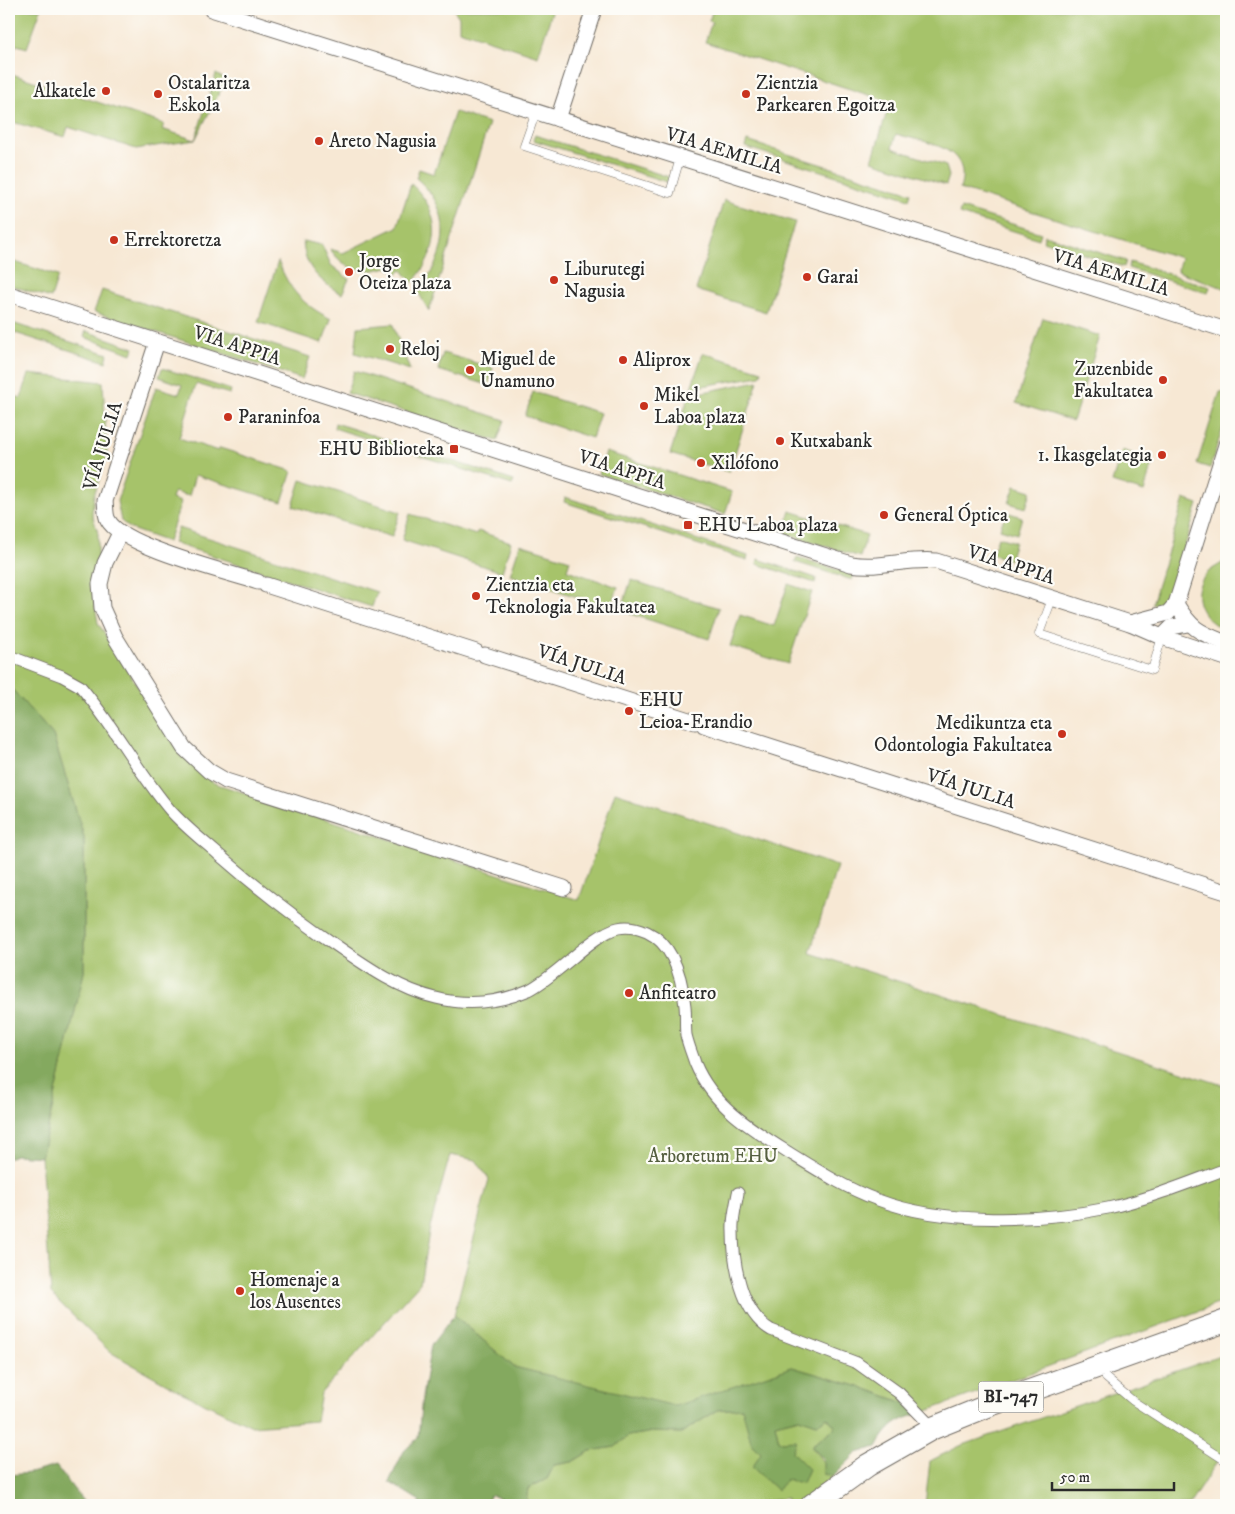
<svg xmlns="http://www.w3.org/2000/svg" width="1235" height="1514" font-family="'IM FELL DW Pica',serif">
<style>
.green{fill:#a6c36a;stroke:#68774a}
.forest{fill:#84a95e;stroke:#586a44}
.lines{fill:none;stroke-linecap:round;stroke-linejoin:round}
.service-casing{stroke:#726d66;stroke-width:9}
.pedestrian-casing{stroke:#726d66;stroke-width:13}
.minor-casing{stroke:#726d66;stroke-width:17}
.primary-casing{stroke:#726d66;stroke-width:24}
.service{stroke:#fff;stroke-width:8}
.pedestrian{stroke:#fff;stroke-width:11}
.minor{stroke:#fff;stroke-width:15}
.primary{stroke:#fff;stroke-width:22}
.poi-dot{fill:#c8321e;stroke:#fdfcf7;stroke-width:2}
.labels{text-anchor:middle;dominant-baseline:central;stroke-width:4.5;stroke-linejoin:round;paint-order:stroke}
.shield{fill:#fdfcf7;stroke:#6a6a68;stroke-width:1}
.shield-label{font-size:18px;font-weight:bold;fill:#2b2b2b}
.poi-label{font-size:19px;fill:#2b2b2b;stroke:#fdfcf7;text-anchor:start}
.street-label{font-size:19px;fill:#2b2b2b;stroke:#fdfcf7}
.park-label{font-size:19px;fill:#566041;stroke:#fdfcf7}
</style>
<rect width="100%" height="100%" fill="#fdfcf7"/>
<filter id="ink" filterUnits="userSpaceOnUse"><feTurbulence type="fractalNoise" baseFrequency=".02" numOctaves="2"/><feDisplacementMap in="SourceGraphic" scale="10" xChannelSelector="R" yChannelSelector="G"/><feConvolveMatrix kernelMatrix="1 2 1 2 8 2 1 2 1" color-interpolation-filters="sRGB"/></filter>
<filter id="wash" filterUnits="userSpaceOnUse"><feTurbulence type="fractalNoise" baseFrequency=".0096" numOctaves="4" result="noise"/><feDisplacementMap in="SourceGraphic" scale="20" xChannelSelector="R" yChannelSelector="G"/><feGaussianBlur stdDeviation="1.12" result="paint"/><feColorMatrix in="noise" values="0 0 0 0 0 0 0 0 0 0 0 0 0 0 0 0 0 1.4 0 .05"/><feComposite in="paint" operator="in"/></filter>
<g filter="url(#wash)">
<rect width="100%" height="100%" fill="#f7e8d4"/>
<!-- green -->
<g class="green">
<polygon points="9,9 41,9 27,48 17,45 9,55"/>
<polygon points="453,9 553,9 538,56 459,30 459,17"/>
<path d="M713,9H1226V289L1177,271L1181,258L960,189C973,146 926,143 896,134L892,148L946,166L949,176L946,185L872,161L890,102L705,42L712,22L709,21Z"/>
<polygon points="9,73 164,124 162,129 195,140 216,74 226,80 195,140 136,149 68,127 65,137 9,121"/>
<path d="M455,112L489,123L429,311L418,292C447,255 456,212 416,178L419,169L434,174Z"/>
<polygon points="535,135 669,177 667,182 533,140"/>
<polygon points="747,141 911,193 909,199 745,147"/>
<path d="M411,184C444,213 440,252 412,283L402,270L397,273L387,267C362,275 345,270 330,249L343,253L397,227Z"/>
<polygon points="724,200 795,222 766,312 696,290"/>
<polygon points="961,208 1041,233 1039,239 959,214"/>
<polygon points="1045,235 1126,261 1124,267 1043,241"/>
<path d="M303,241L322,245L331,265L349,279L342,294C320,282 304,267 303,241Z"/>
<polygon points="9,260 58,276 51,298 9,285"/>
<path d="M278,261C290,291 302,304 331,319L322,343L258,322Z"/>
<polygon points="1130,262 1210,287 1208,293 1128,268"/>
<polygon points="102,290 310,357 302,379 94,312"/>
<polygon points="1043,318 1100,336 1073,421 1016,403"/>
<polygon points="9,322 108,354 106,362 9,331"/>
<polygon points="393,324 394,328 410,370 355,353 358,327"/>
<polygon points="86,331 134,348 132,354 84,337"/>
<polygon points="443,353 493,368 488,385 438,370"/>
<polygon points="703,353 762,371 760,376 691,388"/>
<polygon points="162,368 231,390 230,394 196,384 179,438 218,451 220,448 292,471 282,502 195,475 189,496 174,492 172,499 181,502 168,542 131,529 121,521 117,501 156,387 179,394 182,385 159,377"/>
<polygon points="354,371 505,420 497,441 347,393"/>
<polygon points="29,374 103,382 107,456 94,495 92,514 98,533 98,555 93,593 98,623 180,754 214,783 579,900 615,792 837,866 810,953 1226,1086 1226,1301 927,1411 863,1388 792,1367 675,1407 514,1367 454,1315 489,1179 476,1160 450,1155 430,1227 420,1283 321,1393 316,1421 252,1426 183,1393 110,1352 51,1294 41,1157 84,972 84,837 53,735 9,686 9,394 21,398"/>
<polygon points="758,381 729,472 670,454 689,395"/>
<polygon points="533,392 600,413 592,438 525,416"/>
<polygon points="1220,392 1226,394 1226,418 1210,468 1197,464"/>
<polygon points="335,423 514,481 512,485 334,428"/>
<polygon points="1122,450 1153,460 1144,492 1112,482"/>
<polygon points="606,452 732,492 725,514 599,474"/>
<polygon points="301,480 400,512 392,537 293,506"/>
<polygon points="1015,486 1031,491 1026,508 1009,503"/>
<polygon points="565,497 748,556 747,560 564,502"/>
<polygon points="1184,499 1198,504 1169,596 1159,606 1152,604"/>
<polygon points="790,511 867,535 860,557 783,533"/>
<polygon points="1006,512 1022,517 1017,534 1000,529"/>
<polygon points="410,514 476,535 478,531 511,542 502,572 402,540"/>
<polygon points="178,528 377,592 372,607 173,543"/>
<polygon points="998,537 1015,542 1009,560 992,554"/>
<polygon points="520,544 570,560 567,570 618,587 611,608 510,575"/>
<polygon points="797,557 854,575 852,580 795,562"/>
<polygon points="758,559 816,578 815,583 757,564"/>
<path d="M1226,560V630C1205,623 1188,598 1204,577C1209,569 1219,566 1226,560Z"/>
<polygon points="631,580 719,608 709,639 621,611"/>
<polygon points="788,584 812,592 788,664 730,646 740,615 774,626"/>
<polygon points="1226,1354 1226,1448 1189,1505 925,1505 930,1461 960,1446"/>
<polygon points="742,1408 761,1453 767,1480 777,1490 779,1441 775,1424 799,1418 817,1424 827,1417 836,1427 811,1446 834,1476 795,1505 787,1505 787,1498 758,1503 757,1505 525,1504 528,1488 547,1479 554,1465 572,1462 590,1451 615,1447 628,1436 653,1432 681,1433 718,1410"/>
</g>
<!-- forest -->
<g class="forest">
<polygon points="9,686 53,735 84,837 84,972 41,1157 15,1155 9,1158"/>
<path d="M454,1315L514,1367L675,1406L792,1367L863,1388L927,1411C901,1420 891,1421 877,1447L857,1453L834,1476L823,1474V1459L811,1446L836,1427L827,1417L817,1424L799,1418L775,1424L779,1441L796,1440L792,1452L809,1469L803,1483L786,1480L777,1490L752,1467L761,1453L752,1445L742,1408L718,1410L681,1433L653,1432L628,1436L615,1447L590,1451L572,1462L554,1465L547,1479L528,1488L526,1505H510L506,1501L490,1495L487,1505H417L420,1501L389,1482L404,1451L418,1438L422,1397L431,1345Z"/>
<polygon points="56,1466 86,1505 9,1505 9,1475 30,1473"/>
</g>
</g>
<g filter="url(#ink)">
<g class="lines">
<defs>
<g id="service">
<polyline points="536,112 524,146 670,193 680,158"/>
<polyline points="1052,599 1039,634 1152,670 1162,637"/>
<polyline points="1106,1378 1133,1401 1226,1461"/>
</g>
<g id="pedestrian">
<path d="M9,656L62,676L80,686C113,724 137,771 170,810C184,826 202,840 218,854C257,888 297,919 340,948C369,968 401,990 436,998C467,1006 499,1003 529,990C557,976 594,933 618,928C627,926 638,928 647,932C673,944 682,978 685,1006C686,1015 685,1025 686,1035C688,1044 692,1054 695,1063C712,1105 751,1129 788,1152C817,1170 845,1188 878,1200C944,1225 1040,1222 1108,1208C1149,1199 1188,1183 1226,1169"/>
<path d="M738,1193C736,1205 732,1219 733,1231C733,1263 741,1313 771,1330L857,1363L899,1393L933,1428"/>
</g>
<g id="minor">
<polyline points="211,9 1226,330"/>
<polyline points="558,119 594,9"/>
<path d="M9,294L851,564C880,569 907,558 936,561L1130,623L1162,637L1226,658"/>
<path d="M157,342L105,501C106,506 105,515 108,520C121,546 227,572 258,582"/>
<path d="M1226,445L1176,604C1192,630 1199,632 1226,643"/>
<polyline points="120,533 105,563 100,584 102,608 115,637 184,748 209,771 226,781 564,888"/>
<polyline points="266,585 476,652"/>
<polyline points="1130,623 1168,613 1176,604"/>
<polyline points="1162,637 1172,627 1188,624"/>
<polyline points="485,655 695,722"/>
<polyline points="704,725 1226,892"/>
</g>
<polyline id="primary" points="812,1505 868,1465 933,1428 990,1405 1226,1321"/>
</defs>
<!-- service casing -->
<use href="#service" class="service-casing"/>
<!-- pedestrian casing -->
<use href="#pedestrian" class="pedestrian-casing"/>
<!-- minor casing -->
<use href="#minor" class="minor-casing"/>
<!-- primary casing -->
<use href="#primary" class="primary-casing"/>
<!-- service -->
<use href="#service" class="service"/>
<!-- pedestrian -->
<use href="#pedestrian" class="pedestrian"/>
<!-- minor -->
<use href="#minor" class="minor"/>
<!-- primary -->
<use href="#primary" class="primary"/>
</g>
</g>
<!-- markers -->
<g class="poi-dot">
<circle cx="106" cy="91" r="5"/>
<circle cx="158" cy="94" r="5"/>
<circle cx="746" cy="94" r="5"/>
<circle cx="319" cy="141" r="5"/>
<circle cx="114" cy="240" r="5"/>
<circle cx="349" cy="272" r="5"/>
<circle cx="807" cy="277" r="5"/>
<circle cx="554" cy="280" r="5"/>
<circle cx="390" cy="349" r="5"/>
<circle cx="623" cy="360" r="5"/>
<circle cx="470" cy="370" r="5"/>
<circle cx="1163" cy="380" r="5"/>
<circle cx="644" cy="406" r="5"/>
<circle cx="228" cy="417" r="5"/>
<circle cx="780" cy="441" r="5"/>
<rect x="449" y="444" width="10" height="10" rx="2.5"/>
<circle cx="1162" cy="455" r="5"/>
<circle cx="701" cy="463" r="5"/>
<circle cx="884" cy="515" r="5"/>
<rect x="683" y="520" width="10" height="10" rx="2.5"/>
<circle cx="476" cy="596" r="5"/>
<circle cx="629" cy="711" r="5"/>
<circle cx="1062" cy="734" r="5"/>
<circle cx="629" cy="993" r="5"/>
<circle cx="240" cy="1291" r="5"/>
</g>
<g class="labels">
<!-- shield labels -->
<rect class="shield" x="978.5" y="1381.5" width="65" height="31" rx="4"/>
<g class="shield-label">
<text x="1011" y="1397">BI-747</text>
</g>
<!-- poi labels -->
<g class="poi-label">
<text x="168" y="83">Ostalaritza<tspan x="168" dy="22">Eskola</tspan></text>
<text x="756" y="83">Zientzia<tspan x="756" dy="22">Parkearen Egoitza</tspan></text>
<text x="96" y="91" text-anchor="end">Alkatele</text>
<text x="329" y="141">Areto Nagusia</text>
<text x="124" y="240">Errektoretza</text>
<text x="359" y="261">Jorge<tspan x="359" dy="22">Oteiza plaza</tspan></text>
<text x="564" y="269">Liburutegi<tspan x="564" dy="22">Nagusia</tspan></text>
<text x="817" y="277">Garai</text>
<text x="400" y="349">Reloj</text>
<text x="480" y="359">Miguel de<tspan x="480" dy="22">Unamuno</tspan></text>
<text x="633" y="360">Aliprox</text>
<text x="1153" y="369" text-anchor="end">Zuzenbide<tspan x="1153" dy="22">Fakultatea</tspan></text>
<text x="654" y="395">Mikel<tspan x="654" dy="22">Laboa plaza</tspan></text>
<text x="238" y="417">Paraninfoa</text>
<text x="790" y="441">Kutxabank</text>
<text x="444" y="449" text-anchor="end">EHU Biblioteka</text>
<text x="1152" y="455" text-anchor="end">1. Ikasgelategia</text>
<text x="711" y="463">Xilófono</text>
<text x="894" y="515">General Óptica</text>
<text x="698" y="525">EHU Laboa plaza</text>
<text x="486" y="585">Zientzia eta<tspan x="486" dy="22">Teknologia Fakultatea</tspan></text>
<text x="639" y="700">EHU<tspan x="639" dy="22">Leioa-Erandio</tspan></text>
<text x="1052" y="723" text-anchor="end">Medikuntza eta<tspan x="1052" dy="22">Odontologia Fakultatea</tspan></text>
<text x="639" y="993">Anfiteatro</text>
<text x="250" y="1280">Homenaje a<tspan x="250" dy="22">los Ausentes</tspan></text>
</g>
<!-- street labels -->
<g class="street-label">
<text transform="translate(724 151) rotate(17)">VIA AEMILIA</text>
<text transform="translate(1111 273) rotate(17)">VIA AEMILIA</text>
<text transform="translate(237 346) rotate(18)">VIA APPIA</text>
<text transform="translate(103 446) rotate(-73)">VÍA JULIA</text>
<text transform="translate(622 470) rotate(18)">VIA APPIA</text>
<text transform="translate(1011 565) rotate(18)">VIA APPIA</text>
<text transform="translate(582 665) rotate(18)">VÍA JULIA</text>
<text transform="translate(971 789) rotate(18)">VÍA JULIA</text>
</g>
<!-- park labels -->
<g class="park-label">
<text x="713" y="1156">Arboretum EHU</text>
</g>
</g>
<!-- margin -->
<rect width="1235" height="1514" fill="none" stroke="#fdfcf7" stroke-width="30"/>
<!-- scale -->
<path d="M1052 1482v8h122v-8" fill="none" stroke="#2b2b2b" stroke-width="2.5"/>
<text x="1060" y="1482" font-size="15" fill="#2b2b2b" stroke="#fdfcf7" stroke-width="4" paint-order="stroke">50 m</text>
</svg>
